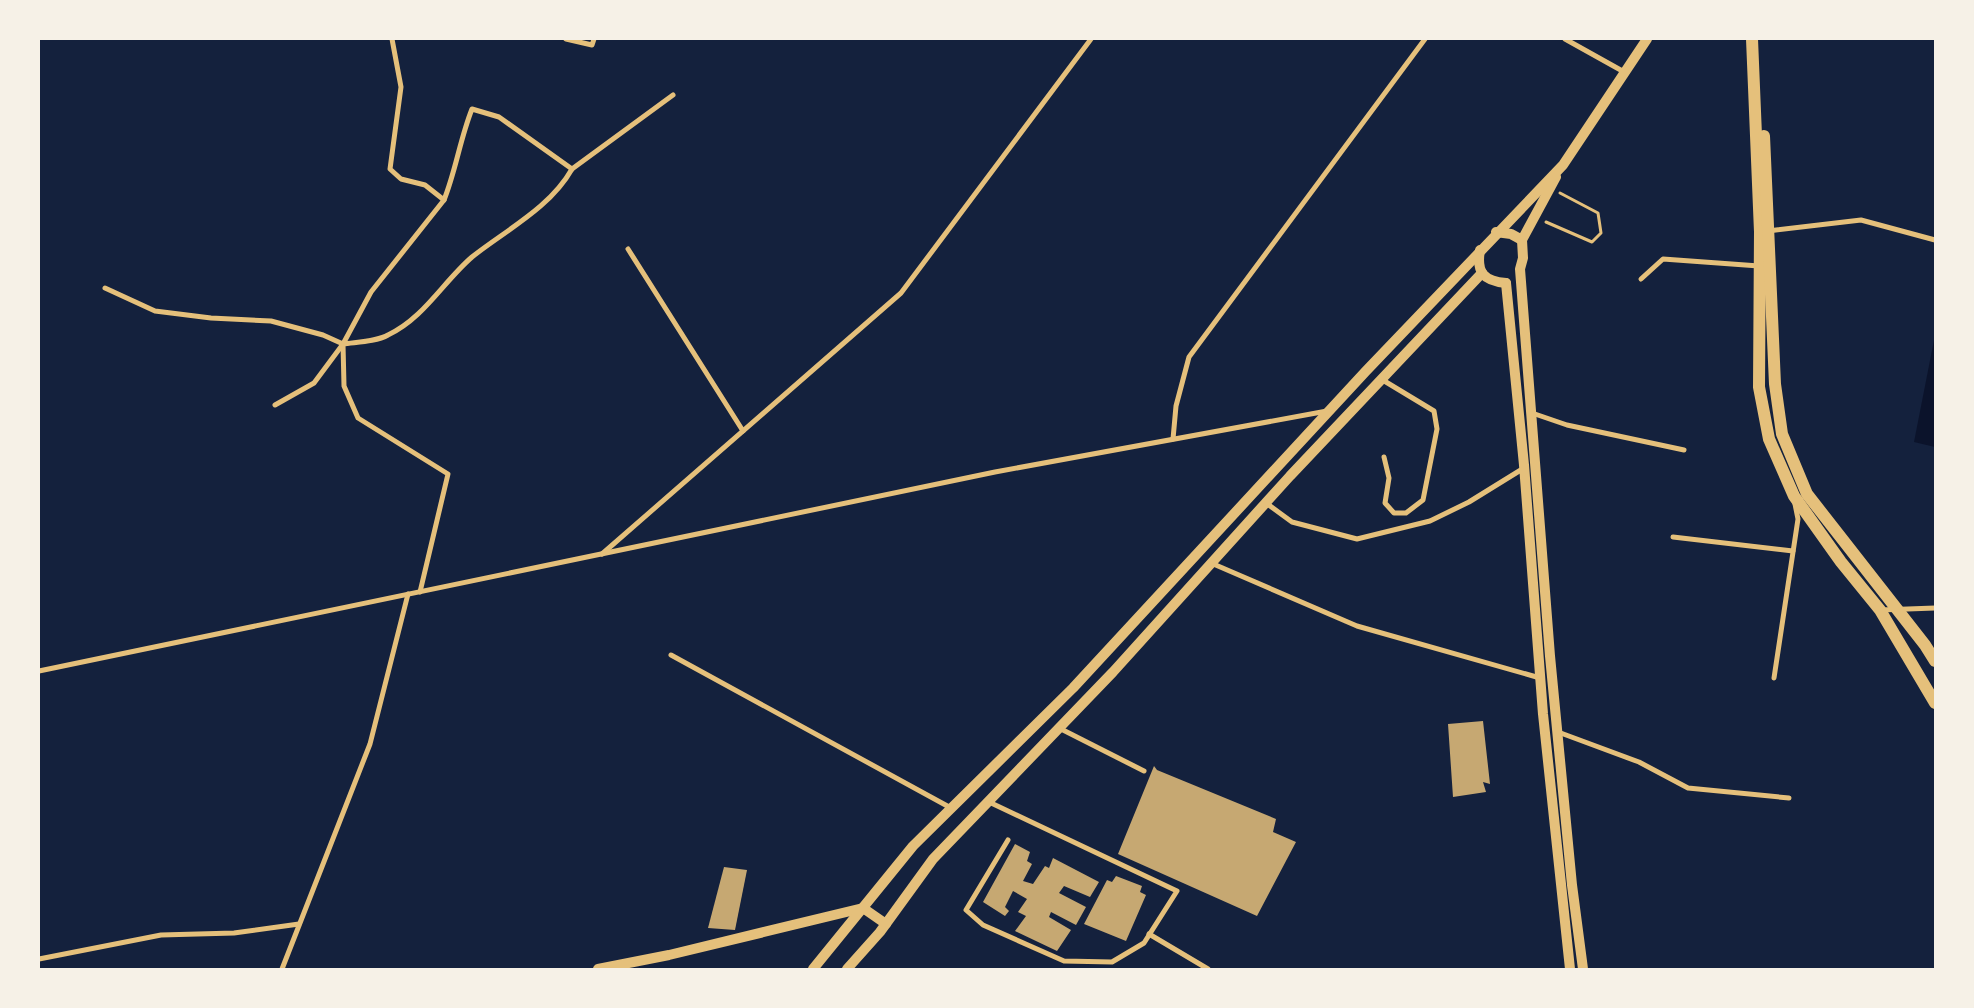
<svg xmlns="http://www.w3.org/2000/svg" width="1974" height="1008" font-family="Commissioner,sans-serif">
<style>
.water{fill:#0b132b}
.building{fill:#c6a872}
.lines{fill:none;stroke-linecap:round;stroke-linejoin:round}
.path{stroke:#e5c07b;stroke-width:3}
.minor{stroke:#e5c07b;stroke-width:5}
.secondary{stroke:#e5c07b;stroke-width:10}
.primary{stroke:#e5c07b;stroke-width:12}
</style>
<rect width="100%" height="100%" fill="#14213d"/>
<!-- water -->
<polygon class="water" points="1935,335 1935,447 1914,442"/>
<!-- building -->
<g class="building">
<polygon points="1483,721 1490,784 1483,782 1486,792 1453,797 1448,724"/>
<polygon points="1154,766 1157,770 1276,819 1273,832 1296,842 1257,916 1118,854"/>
<polygon points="1015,844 1030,852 1027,861 1032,864 1023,881 1033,884 1045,866 1049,868 1053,858 1099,882 1090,897 1064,886 1059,893 1086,907 1076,925 1051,912 1049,917 1071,930 1057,951 1015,931 1026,916 1018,912 1027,899 1013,891 1005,907 1009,911 1005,916 983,902"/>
<polygon points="724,867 747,870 735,930 708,928"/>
<polygon points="1116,876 1142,886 1140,892 1146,895 1126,941 1084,924 1107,880 1112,882"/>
</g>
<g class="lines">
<!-- path -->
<polyline class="path" points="1546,222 1592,242 1601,233 1598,213 1560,193"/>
<!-- minor -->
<g class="minor">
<polyline points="392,39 401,87 390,169 401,179 425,185 444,200 371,292 343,344 344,386 358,418 448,474 420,592"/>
<polyline points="566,39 592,45 594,39"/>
<polyline points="1565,39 1626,73"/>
<path d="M444,200C456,170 460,139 472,109L499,117L572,169"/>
<polyline points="1768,231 1861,220 1935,240"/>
<polyline points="628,249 743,431"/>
<polyline points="1641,279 1663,259 1759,266"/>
<polyline points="105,288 155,311 211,318 271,321 323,335 343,344"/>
<polyline points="1381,379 1434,411 1437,429 1423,500 1406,513 1394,513 1385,503 1389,478 1384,457"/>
<path d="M275,405L314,383L343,344C356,342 376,342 388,335C424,318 443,282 472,257C506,230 550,208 572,169L673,95"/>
<polyline points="1532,413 1567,425 1684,450"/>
<polyline points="1173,439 1176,406 1189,357 1425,39"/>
<polyline points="1266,503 1292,522 1357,539 1430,521 1469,502 1524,468"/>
<polyline points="1673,537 1793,551"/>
<polyline points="602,554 901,293 1091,39"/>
<polyline points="1211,563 1357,626 1540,678"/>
<polyline points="1880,610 1935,608"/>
<polyline points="671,655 951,808"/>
<polyline points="39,671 995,472 1327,411"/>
<polyline points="1774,678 1798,519 1795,504"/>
<polyline points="1059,728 1144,771"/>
<polyline points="1558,732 1639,762 1688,788 1789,798"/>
<polyline points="989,802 1177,891 1144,943 1112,962 1064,961 983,925 966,910 1008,840"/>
<polyline points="1149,934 1208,969"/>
<polyline points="39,959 161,935 234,933 299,924"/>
<polyline points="282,969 370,744 408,594"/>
</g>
<!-- secondary -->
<g class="secondary">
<polyline points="1556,177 1522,240 1523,258 1520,269 1550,656 1572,885 1583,969"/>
<polyline points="1496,232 1511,234 1522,240"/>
<path d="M1480,250C1476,273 1484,281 1506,283"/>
<polyline points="1506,283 1524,465 1543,714 1570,969"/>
<polyline points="598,969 669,955 863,908 886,924"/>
<polyline points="813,969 913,846 1073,688 1366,371 1563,165 1647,39"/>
<polyline points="847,969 880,932 933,859 1113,672 1290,476 1482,273"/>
</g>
<!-- primary -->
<g class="primary">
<polyline points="1752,39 1760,232 1759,387 1769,439 1794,496 1841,562 1880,610 1935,703"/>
<polyline points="1764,136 1775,384 1782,434 1807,494 1925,645 1935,661"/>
</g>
</g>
<!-- border -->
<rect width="1974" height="1008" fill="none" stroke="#f6f1e7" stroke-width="80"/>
</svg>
